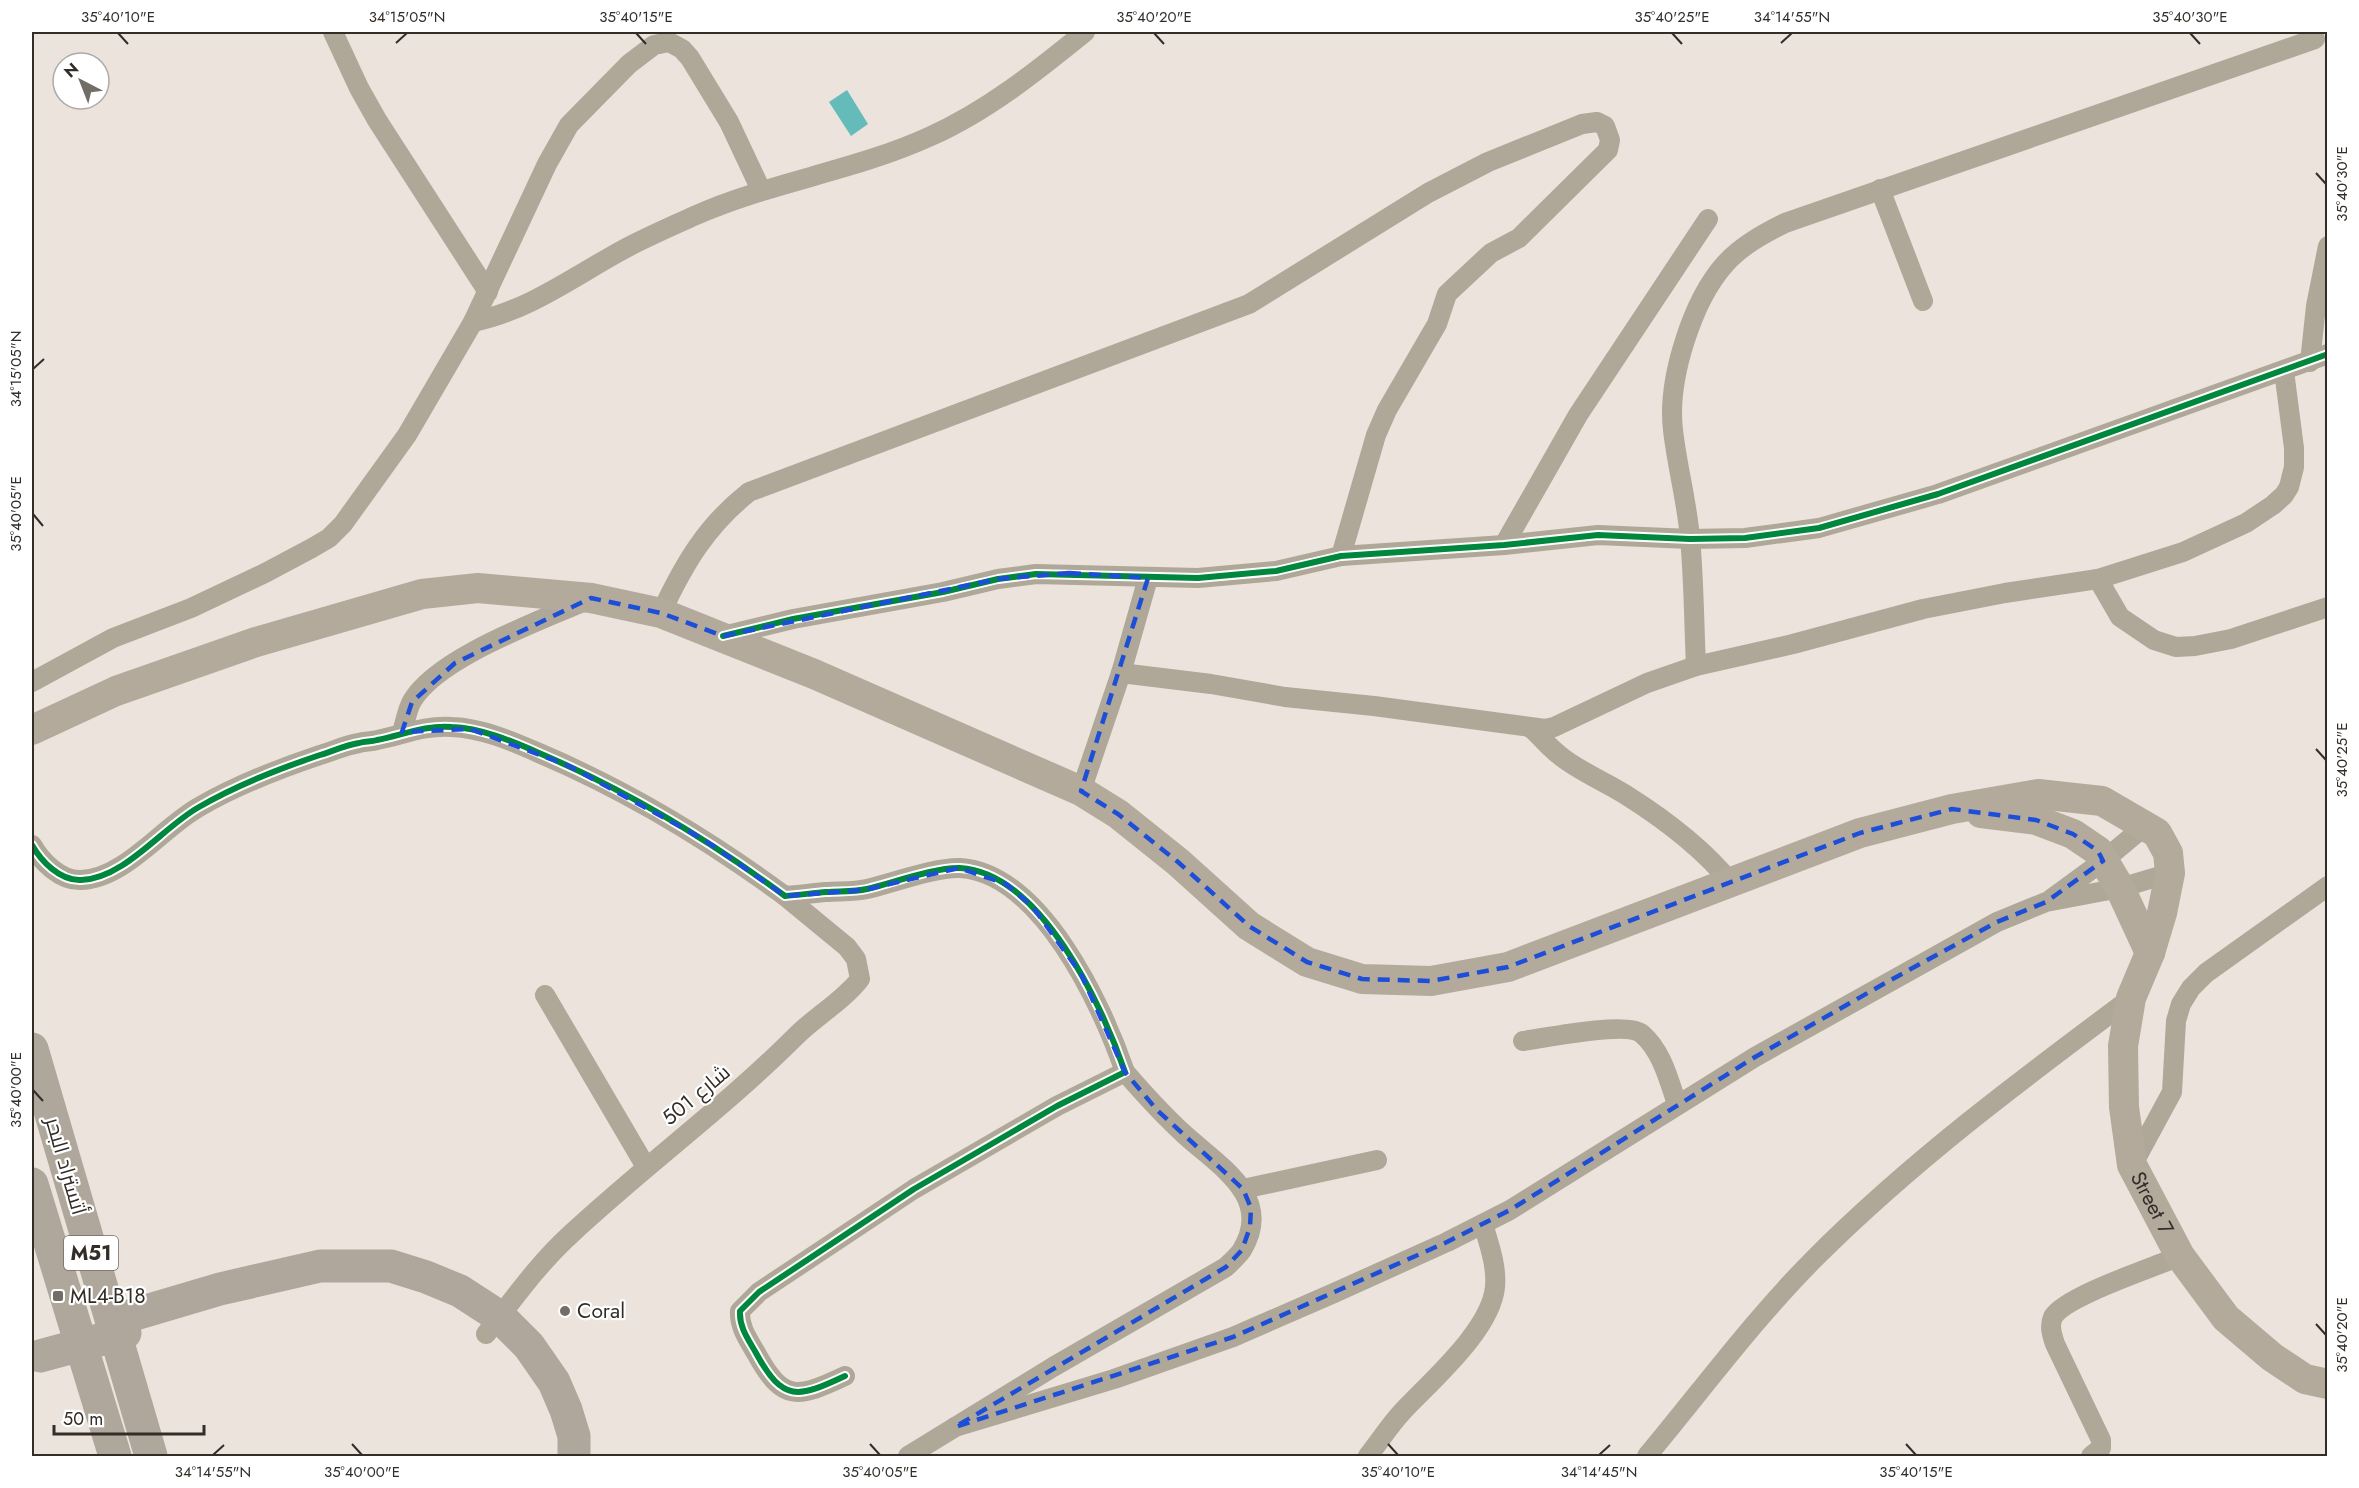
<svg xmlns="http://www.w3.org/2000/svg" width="2359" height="1488" font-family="Jost,Cairo,sans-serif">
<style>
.water{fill:#64bbba}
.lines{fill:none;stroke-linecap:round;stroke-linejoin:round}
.street{stroke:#afa798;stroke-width:20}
.primary{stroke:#b3aa9c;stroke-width:30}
.highway{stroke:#afa79b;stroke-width:33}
.highway-bridge{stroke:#afa79b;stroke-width:33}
.cycleway-casing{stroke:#fff;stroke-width:10}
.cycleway{stroke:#00873e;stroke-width:6}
.marked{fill:none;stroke:#1d4ed8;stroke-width:4.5;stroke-dasharray:12 8;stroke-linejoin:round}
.ticks{fill:none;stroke:#332d28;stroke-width:2}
.poi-dot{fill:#736d67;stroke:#fff;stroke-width:2}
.labels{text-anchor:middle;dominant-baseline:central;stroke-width:4.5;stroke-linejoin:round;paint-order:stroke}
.shield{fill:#fff;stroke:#706c68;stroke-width:1.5}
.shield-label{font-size:20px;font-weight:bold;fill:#332d28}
.street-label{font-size:21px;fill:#332d28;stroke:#fff}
.poi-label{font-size:21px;fill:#332d28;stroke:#fff;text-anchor:start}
.neatline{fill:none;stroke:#332d28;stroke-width:2}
.ticks-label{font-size:15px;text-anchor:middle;fill:#332d28}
</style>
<rect width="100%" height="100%" fill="#ebe3dc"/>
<!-- water -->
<polygon class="water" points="847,90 868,124 851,136 829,102"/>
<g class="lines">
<!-- street -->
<g class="street">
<polyline points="333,32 359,88 377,120 488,292"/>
<polyline points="1880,189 1923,301"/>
<path d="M473,322C531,310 577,274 628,247C649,236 672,226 694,216C770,182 855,171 931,136C987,111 1037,71 1085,32"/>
<polyline points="2310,362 2316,306 2328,246"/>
<polyline points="1504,545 1578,415 1708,219"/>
<polyline points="2098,579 2120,617 2154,640 2176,647 2195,646 2231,639 2328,607"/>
<path d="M661,613C684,564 706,526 749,492L1249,304L1428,193L1488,162L1582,124L1597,122L1605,126L1610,140L1608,150L1519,238L1491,253L1447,294L1437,324L1387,410L1376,435L1341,556"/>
<polyline points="723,636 793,619 943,592 998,579 1036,574 1198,578 1276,571 1341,556 1504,545 1598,535 1690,539 1745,538 1819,528 1938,494 2328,354"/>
<path d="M1696,666C1694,624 1694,581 1690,538C1687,502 1677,466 1673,430C1667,380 1692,301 1725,264C1741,246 1763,234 1785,223L2315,39"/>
<polyline points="1121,673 1148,578"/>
<polyline points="32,682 113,638 191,608 265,573 312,548 329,538 343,524 407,435 473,322 547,164 569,125 629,64 654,45 669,42 682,49 690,58 729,122 761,190"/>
<path d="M1532,729C1541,737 1549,747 1558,754C1578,771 1604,781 1626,795C1664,819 1702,847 1731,883"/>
<path d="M402,732C405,723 407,710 412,701C438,657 540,621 587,600"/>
<polyline points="1081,791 1121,673 1211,684 1285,697 1374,706 1545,729 1554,727 1647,683 1696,666 1793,644 1923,609 2005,593 2098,579 2183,552 2246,523 2273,505 2284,495 2289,487 2294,467 2294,448 2284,371"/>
<path d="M32,845C41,861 60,881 81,880C124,879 163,827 199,807C237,785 278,769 320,755C333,751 346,745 359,743C365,741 371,742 377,740C403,735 424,725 452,727C481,728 512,741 539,753C626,790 709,840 785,896C799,895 813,893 826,892C840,891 854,892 867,889C892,883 936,867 960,868C1041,873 1102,1005 1125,1072L1057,1106L914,1189L759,1292L740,1311C739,1327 748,1339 756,1353C783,1403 798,1398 845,1376"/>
<polyline points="2051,899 2103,861 2146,825"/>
<polyline points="545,995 646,1167"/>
<path d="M1523,1041C1545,1038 1628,1021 1642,1034C1662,1051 1669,1081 1677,1104"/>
<polyline points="2133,1164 2172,1092 2176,1021 2181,1004 2191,988 2206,973 2328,886"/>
<polyline points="1243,1189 1377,1160"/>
<path d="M486,1334C513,1300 538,1264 571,1234C644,1166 725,1107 796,1036C816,1016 843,1001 860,979L856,959L847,947L785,896"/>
<polyline points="955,1427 1114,1379 1233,1337 1334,1293 1447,1242 1510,1210 1755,1057 1997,922 2046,902 2120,888 2170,873"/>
<path d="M908,1456L1053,1367L1226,1267C1231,1262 1238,1256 1242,1250C1274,1197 1219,1166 1185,1135C1163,1115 1144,1094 1125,1072"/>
<path d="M1368,1456C1379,1442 1390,1425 1402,1412C1431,1381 1491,1330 1495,1287C1497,1266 1489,1244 1483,1224"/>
<path d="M1647,1456C1702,1390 1754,1319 1815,1258C1912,1161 2021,1080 2131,998"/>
<path d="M2091,1456L2101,1448V1440L2055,1344C2052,1335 2049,1326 2053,1317C2065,1296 2155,1267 2180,1256"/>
</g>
<!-- primary -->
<g class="primary">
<path id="s1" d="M32,730L116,691L256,642L422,594L478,588L591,598L661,613L814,674L1081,791L1118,814L1178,862L1249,926L1307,962L1362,979L1431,981L1508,967L1860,833L1952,809L2038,794L2102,801L2157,833L2168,853L2170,873L2162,913L2150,953L2131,998L2123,1046L2124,1107L2132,1165L2180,1256L2226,1318L2272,1357L2305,1379L2328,1384"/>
<polyline points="1981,813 2036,820 2073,834 2098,851 2120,888 2150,953"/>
</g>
<!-- highway -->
<g class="highway">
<polyline points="32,1049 151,1456"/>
<polyline points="32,1184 115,1456"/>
<polyline points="122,1318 220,1289 320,1266 391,1266 426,1277 460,1291 500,1317 529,1346 554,1382 566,1410 574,1436 574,1456"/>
</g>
<!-- highway-bridge -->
<polyline class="highway-bridge" points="40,1356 125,1333"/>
<defs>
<g id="cycleway">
<polyline points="723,636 793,619 943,592 998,579 1036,574 1198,578 1276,571 1341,556 1504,545 1598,535 1690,539 1745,538 1819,528 1938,494 2328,354"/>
<path d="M32,845C41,861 60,881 81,880C124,879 163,827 199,807C237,785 278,769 320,755C333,751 346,745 359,743C365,741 371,742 377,740C403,735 424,725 452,727C481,728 512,741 539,753C626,790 709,840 785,896C799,895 813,893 826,892C840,891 854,892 867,889C892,883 936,867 960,868C1041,873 1102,1005 1125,1072L1057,1106L914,1189L759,1292L740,1311C739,1327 748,1339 756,1353C783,1403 798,1398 845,1376"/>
</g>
</defs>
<!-- cycleway casing -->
<use href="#cycleway" class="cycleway-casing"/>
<!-- cycleway -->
<use href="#cycleway" class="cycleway"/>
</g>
<!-- marked area -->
<path class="marked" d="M1069,573L1148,578L1081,791L1118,814L1178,862L1249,926L1307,962L1362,979L1431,981L1508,967L1860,833L1952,809L2036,820L2073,834L2098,851L2103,861L2046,902L1997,922L1887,982L1755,1057L1510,1210L1447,1242L1233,1337L955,1427L1226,1267L1242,1250L1250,1227L1251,1208L1243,1189L1157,1110L1125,1072L1081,974L1032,906L1006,884L959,868L864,890L785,896L703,839L567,765L470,729L402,732L412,702L455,663L591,598L661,613L723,636L998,579Z"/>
<!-- ticks -->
<path class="ticks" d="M118,33L128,44M636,33L646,44M1154,33L1164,44M1672,33L1682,44M2190,33L2200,44M396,43L407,33M1781,43L1792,33M2316,173L2326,184M33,369L44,359M33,514L43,526M2316,749L2326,760M33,1090L43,1101M2316,1324L2326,1335M352,1444L362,1455M870,1444L880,1455M1388,1444L1398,1455M1906,1444L1916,1455M213,1455L224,1445M1599,1455L1610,1445"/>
<!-- markers -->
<g class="poi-dot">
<rect x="52" y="1290" width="12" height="12" rx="3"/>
<circle cx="565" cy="1311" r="6"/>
</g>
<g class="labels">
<!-- shield labels -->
<rect class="shield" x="64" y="1236" width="54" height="34" rx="4.5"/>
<g class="shield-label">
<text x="91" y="1253">M51</text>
</g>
<!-- street labels -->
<g class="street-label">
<text transform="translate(696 1095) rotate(-40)">شارع 501</text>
<text transform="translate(66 1166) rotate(74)">أتستراد البحر</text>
<text stroke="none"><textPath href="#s1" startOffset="2673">Street 7</textPath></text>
</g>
<!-- poi labels -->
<g class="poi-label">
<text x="70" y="1296">ML4-B18</text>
<text x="577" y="1311">Coral</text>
</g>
</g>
<!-- border -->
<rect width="2359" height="1488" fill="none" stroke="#ffffff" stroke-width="66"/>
<!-- north arrow -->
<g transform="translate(81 81) rotate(318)"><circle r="28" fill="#ffffff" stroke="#adaba9" stroke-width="1.5"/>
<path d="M0-4.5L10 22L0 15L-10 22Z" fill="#736d67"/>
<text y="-9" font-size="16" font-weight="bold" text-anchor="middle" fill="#332d28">N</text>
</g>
<!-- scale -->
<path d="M54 1425v9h150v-9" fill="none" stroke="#332d28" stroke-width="3"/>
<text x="63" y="1425" font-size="18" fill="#332d28" stroke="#ffffff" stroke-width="4.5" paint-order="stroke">50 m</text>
<rect x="33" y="33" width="2293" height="1422" class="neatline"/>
<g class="ticks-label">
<text x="118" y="22">35°40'10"E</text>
<text x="407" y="22">34°15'05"N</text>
<text x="636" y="22">35°40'15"E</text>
<text x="1154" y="22">35°40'20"E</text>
<text x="1672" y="22">35°40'25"E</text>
<text x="1792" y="22">34°14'55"N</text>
<text x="2190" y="22">35°40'30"E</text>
<text transform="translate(2342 184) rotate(-90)" y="5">35°40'30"E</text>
<text transform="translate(16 369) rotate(-90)" y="5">34°15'05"N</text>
<text transform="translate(16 514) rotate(-90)" y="5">35°40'05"E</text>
<text transform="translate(2342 760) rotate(-90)" y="5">35°40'25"E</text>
<text transform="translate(16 1090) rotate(-90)" y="5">35°40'00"E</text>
<text transform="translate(2342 1335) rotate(-90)" y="5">35°40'20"E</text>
<text x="213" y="1477">34°14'55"N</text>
<text x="362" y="1477">35°40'00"E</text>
<text x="880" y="1477">35°40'05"E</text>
<text x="1398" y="1477">35°40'10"E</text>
<text x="1599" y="1477">34°14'45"N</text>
<text x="1916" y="1477">35°40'15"E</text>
</g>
</svg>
